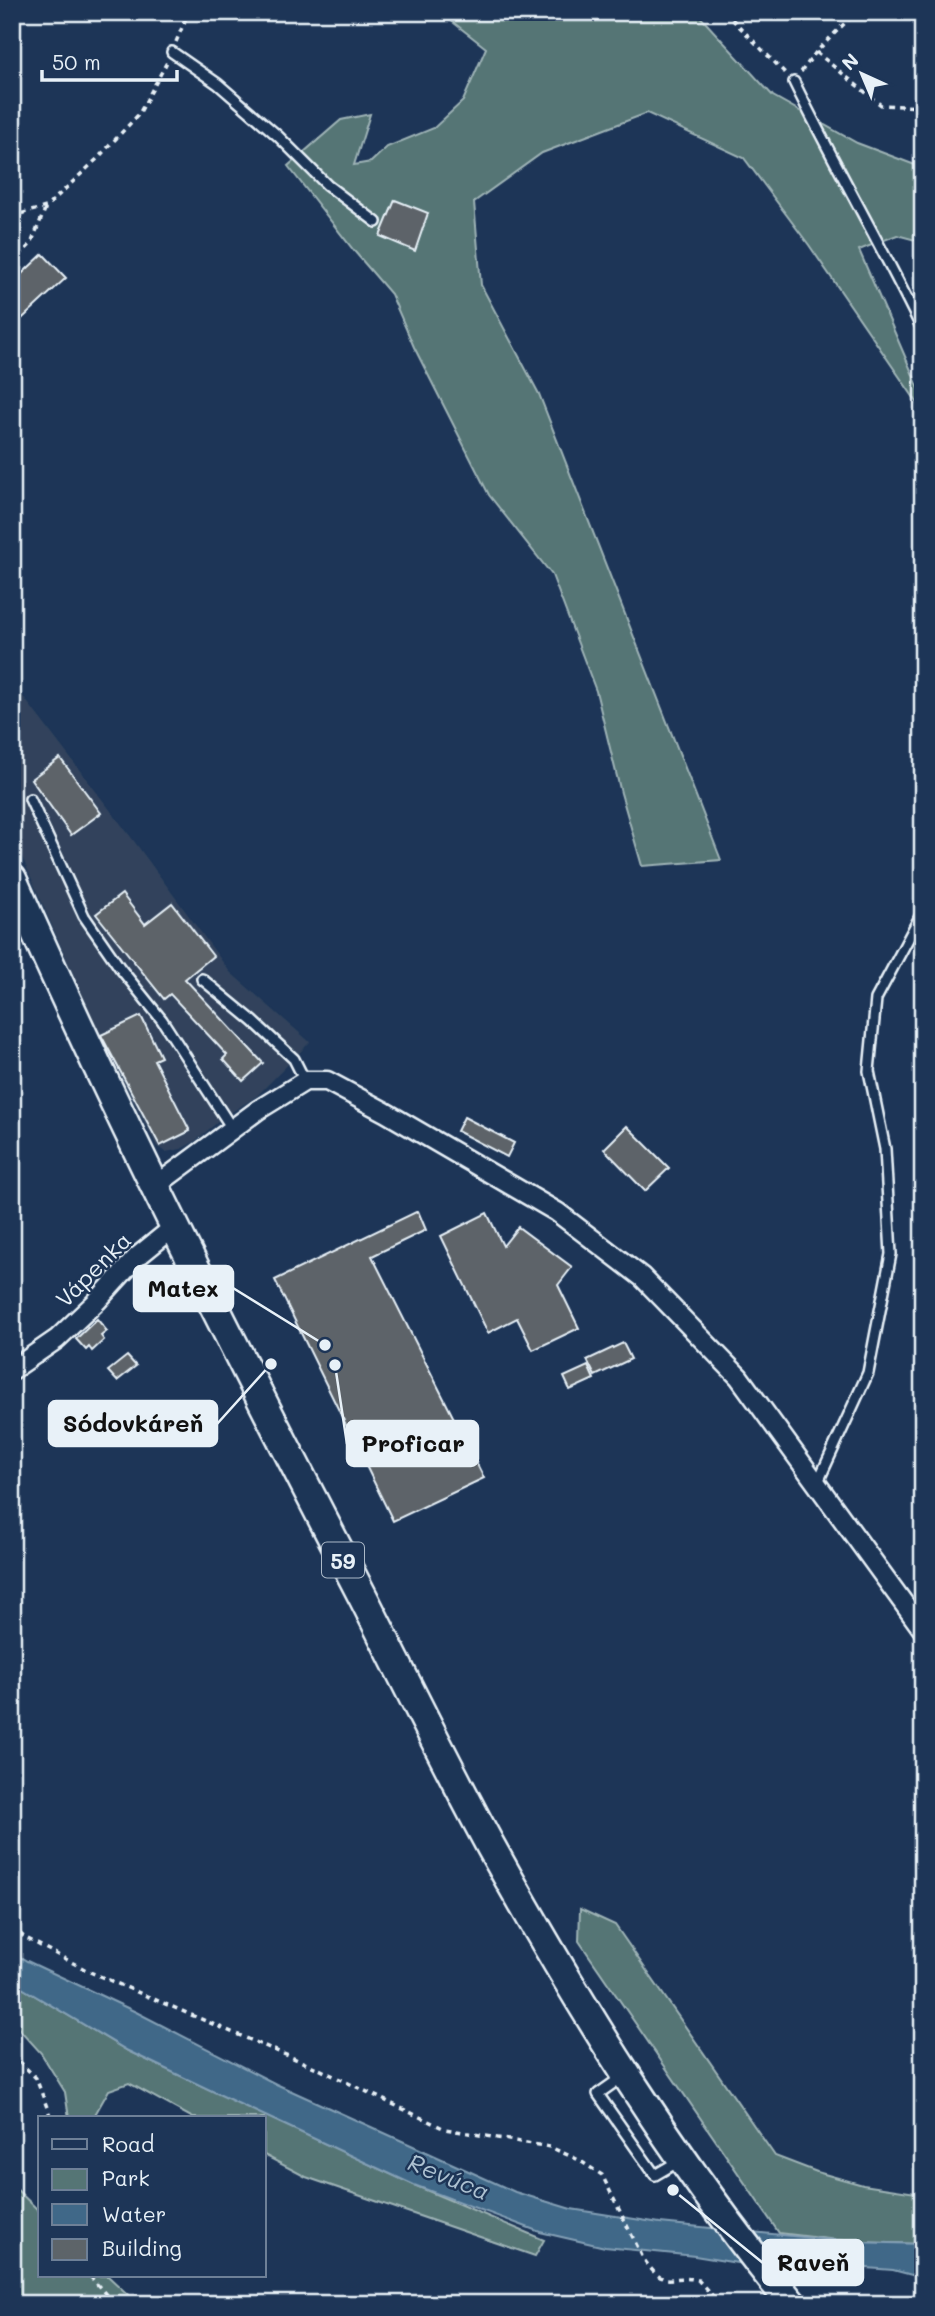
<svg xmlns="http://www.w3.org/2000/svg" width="935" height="2316" font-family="Mali,sans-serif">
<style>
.built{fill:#30435c}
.green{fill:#557575;stroke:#9eb3b6;stroke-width:2}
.water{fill:#406888;stroke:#839fb5;stroke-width:2}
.building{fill:#5d6469;stroke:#e8f1f8;stroke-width:2}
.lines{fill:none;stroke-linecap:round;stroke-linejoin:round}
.service-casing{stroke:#e8f1f8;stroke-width:14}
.minor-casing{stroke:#e8f1f8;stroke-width:23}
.primary-casing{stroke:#e8f1f8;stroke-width:33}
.path{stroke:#e8f1f8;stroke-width:3.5;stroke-dasharray:5 5;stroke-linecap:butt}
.service{stroke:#1d3557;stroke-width:9}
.minor{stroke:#1d3557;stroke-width:18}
.primary{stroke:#1d3557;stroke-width:28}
.labels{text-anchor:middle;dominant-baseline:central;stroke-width:5;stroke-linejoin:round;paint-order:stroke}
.shield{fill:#1d3557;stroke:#abb9c8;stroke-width:2}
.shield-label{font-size:21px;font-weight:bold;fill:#e8f1f8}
.street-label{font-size:23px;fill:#e8f1f8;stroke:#1d3557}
.water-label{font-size:24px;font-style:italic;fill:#adc1d1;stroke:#1d3557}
.leader{fill:none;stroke:#e8f1f8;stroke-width:2.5}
.callout-dot{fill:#e8f1f8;stroke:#1d3557;stroke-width:2.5}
.callout{fill:#e8f1f8;stroke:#e8f1f8;stroke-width:2.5}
.callout-label{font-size:24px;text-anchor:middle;font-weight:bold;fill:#111}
</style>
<rect width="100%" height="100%" fill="#1d3557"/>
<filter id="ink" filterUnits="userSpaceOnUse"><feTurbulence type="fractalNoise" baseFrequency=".0143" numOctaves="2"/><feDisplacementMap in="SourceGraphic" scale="14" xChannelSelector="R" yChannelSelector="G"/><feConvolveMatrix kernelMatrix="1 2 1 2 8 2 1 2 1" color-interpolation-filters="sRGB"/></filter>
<g filter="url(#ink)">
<!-- built -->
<polygon class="built" points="12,682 134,841 230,972 310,1042 257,1096 224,1117 194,1142 181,1149 166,1152 157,1147 100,1036 12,834"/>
<!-- green -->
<g class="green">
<polygon points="440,12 696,12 773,96 857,143 923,168 923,242 897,235 859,250 923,398 923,411 809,245 744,158 647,113 542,153 474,202 481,285 539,394 721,860 642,866 621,793 596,691 552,575 489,495 414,347 391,294 355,252 288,166 341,120 370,114 354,165 371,162 387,147 434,128 463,101 486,48"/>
<polygon points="580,1909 615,1925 775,2156 817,2172 863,2185 923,2194 923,2244 854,2242 779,2233 579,1941"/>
<polygon points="12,1982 128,2051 414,2185 544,2240 535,2256 306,2177 264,2155 264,2118 193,2118 129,2083 109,2090 93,2118 69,2118 65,2092 41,2053 12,2021"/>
<polygon points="12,2185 40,2212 40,2276 108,2276 138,2304 12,2304"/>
</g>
<!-- water -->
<polygon class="water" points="12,1952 27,1961 136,2012 276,2084 515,2192 571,2209 660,2223 854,2242 923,2244 923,2278 893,2270 853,2267 829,2269 804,2274 695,2256 605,2247 540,2232 414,2185 250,2109 128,2051 12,1982"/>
<!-- building -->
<g class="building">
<polygon points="395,200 428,213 415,251 380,236"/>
<polygon points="43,254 66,278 12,328 12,283"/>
<polygon points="60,758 101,813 71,835 31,779"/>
<polygon points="122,894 145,924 172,903 213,956 185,979 263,1063 243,1081 223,1059 227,1055 170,994 164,999 96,914"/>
<polygon points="141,1016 161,1057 154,1060 190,1131 160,1146 101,1035"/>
<polygon points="464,1117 514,1143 507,1157 457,1131"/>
<polygon points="627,1126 669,1168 645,1191 604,1149"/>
<polygon points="418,1211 426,1230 372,1256 484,1478 393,1521 275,1280"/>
<polygon points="487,1213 503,1246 518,1227 572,1267 558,1285 579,1328 533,1350 517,1318 488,1333 441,1236"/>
<polygon points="97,1319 107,1331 101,1336 104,1340 92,1351 89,1347 86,1350 76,1339"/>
<polygon points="623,1343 631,1359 595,1376 587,1360"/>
<polygon points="127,1356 136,1366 117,1381 108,1371"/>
<polygon points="588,1366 594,1379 570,1390 564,1377"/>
</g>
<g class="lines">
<defs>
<g id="service">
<polyline points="172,52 218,84 278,136 327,185 376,222"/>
<path d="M794,82C835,166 882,246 923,331"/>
<polyline points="30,799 84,916 120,968 162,1020 233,1130"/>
<polyline points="202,979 253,1021 294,1059 305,1081"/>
<polyline points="817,1484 868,1373 891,1254 885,1149 869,1071 876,999 923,911"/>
<polyline points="622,2077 598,2094 655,2175 679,2161"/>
</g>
<g id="minor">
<polyline points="154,1187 258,1110 305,1081 327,1081 385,1112 557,1212 642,1277 739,1377 923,1630"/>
<polyline points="12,1370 57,1339 97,1301 137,1257 174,1227"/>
</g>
<path id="primary" d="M12,879C120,1124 241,1362 364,1599C406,1682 447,1766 491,1847C579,2006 676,2163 792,2304"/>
</defs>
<!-- service casing -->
<use href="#service" class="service-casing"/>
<!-- minor casing -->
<use href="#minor" class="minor-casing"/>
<!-- primary casing -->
<use href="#primary" class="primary-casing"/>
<!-- path -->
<g class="path">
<polyline points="725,12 787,75"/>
<polyline points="176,42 186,18 186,12"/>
<polyline points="816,52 881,105 923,107"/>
<polyline points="801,72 816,52 856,12"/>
<polyline points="12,216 46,207 96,160 139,114 167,62"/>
<polyline points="12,263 31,244 46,207"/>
<path d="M12,1927L24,1937L90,1972L319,2069L445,2129L550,2147L579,2160L602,2175L643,2258C666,2292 668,2273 698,2280L720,2304"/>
<polyline points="12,2054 36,2078 51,2118"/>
<polyline points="90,2276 114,2304"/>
</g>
<!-- service -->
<use href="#service" class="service"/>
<!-- minor -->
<use href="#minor" class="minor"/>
<!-- primary -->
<use href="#primary" class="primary"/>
</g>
</g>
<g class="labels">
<!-- shield labels -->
<rect class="shield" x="322" y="1542.5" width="42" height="35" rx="5"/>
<g class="shield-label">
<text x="343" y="1560">59</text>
</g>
<!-- street labels -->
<g class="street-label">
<text transform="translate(93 1269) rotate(-45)">Vápenka</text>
</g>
<!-- water labels -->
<g class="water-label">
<text transform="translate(449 2176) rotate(22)">Revúca</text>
</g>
</g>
<!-- callouts -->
<path class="leader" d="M325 1345L233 1288M271 1364L217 1424M335 1365L347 1444M673 2190L763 2263"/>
<g class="callout-dot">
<circle cx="325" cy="1345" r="7"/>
<circle cx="271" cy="1364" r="7"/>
<circle cx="335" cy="1365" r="7"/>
<circle cx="673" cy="2190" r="7"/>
</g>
<g class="callout">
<rect x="134" y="1266" width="99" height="45" rx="7"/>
<rect x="49" y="1401" width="168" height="45" rx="7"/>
<rect x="347" y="1421" width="131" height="45" rx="7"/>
<rect x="763" y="2240" width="100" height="45" rx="7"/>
</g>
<g class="callout-label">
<text x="183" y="1297">Matex</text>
<text x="133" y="1432">Sódovkáreň</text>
<text x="413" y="1452">Proficar</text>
<text x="813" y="2271">Raveň</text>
</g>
<!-- margin -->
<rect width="935" height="2316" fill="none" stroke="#1d3557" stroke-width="42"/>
<rect x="21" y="21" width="893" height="2274" fill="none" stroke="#e8f1f8" stroke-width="2.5" filter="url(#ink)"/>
<!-- legend -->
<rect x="38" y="2116" width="228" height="161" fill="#1d3557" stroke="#6e8097" stroke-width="2"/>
<rect x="52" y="2139" width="35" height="10" fill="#1d3557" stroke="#6e8097" stroke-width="2"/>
<text x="102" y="2152" font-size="21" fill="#e8f1f8">Road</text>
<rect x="52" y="2169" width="35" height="21" fill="#557575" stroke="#6e8097" stroke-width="2"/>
<text x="102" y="2186" font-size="21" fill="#e8f1f8">Park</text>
<rect x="52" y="2204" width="35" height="21" fill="#406888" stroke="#6e8097" stroke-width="2"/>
<text x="102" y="2222" font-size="21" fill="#e8f1f8">Water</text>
<rect x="52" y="2239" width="35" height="21" fill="#5d6469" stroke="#6e8097" stroke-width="2"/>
<text x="102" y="2256" font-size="21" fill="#e8f1f8">Building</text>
<!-- north arrow -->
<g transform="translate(862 74) rotate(316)" stroke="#1d3557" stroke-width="5" paint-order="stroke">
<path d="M0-5L12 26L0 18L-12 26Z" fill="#e8f1f8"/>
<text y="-10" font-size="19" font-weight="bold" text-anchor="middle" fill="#e8f1f8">N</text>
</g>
<!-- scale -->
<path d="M42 70v10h135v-10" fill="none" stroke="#e8f1f8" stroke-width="3.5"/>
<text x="52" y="70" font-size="21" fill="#e8f1f8" stroke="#1d3557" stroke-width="5" paint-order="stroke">50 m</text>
</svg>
